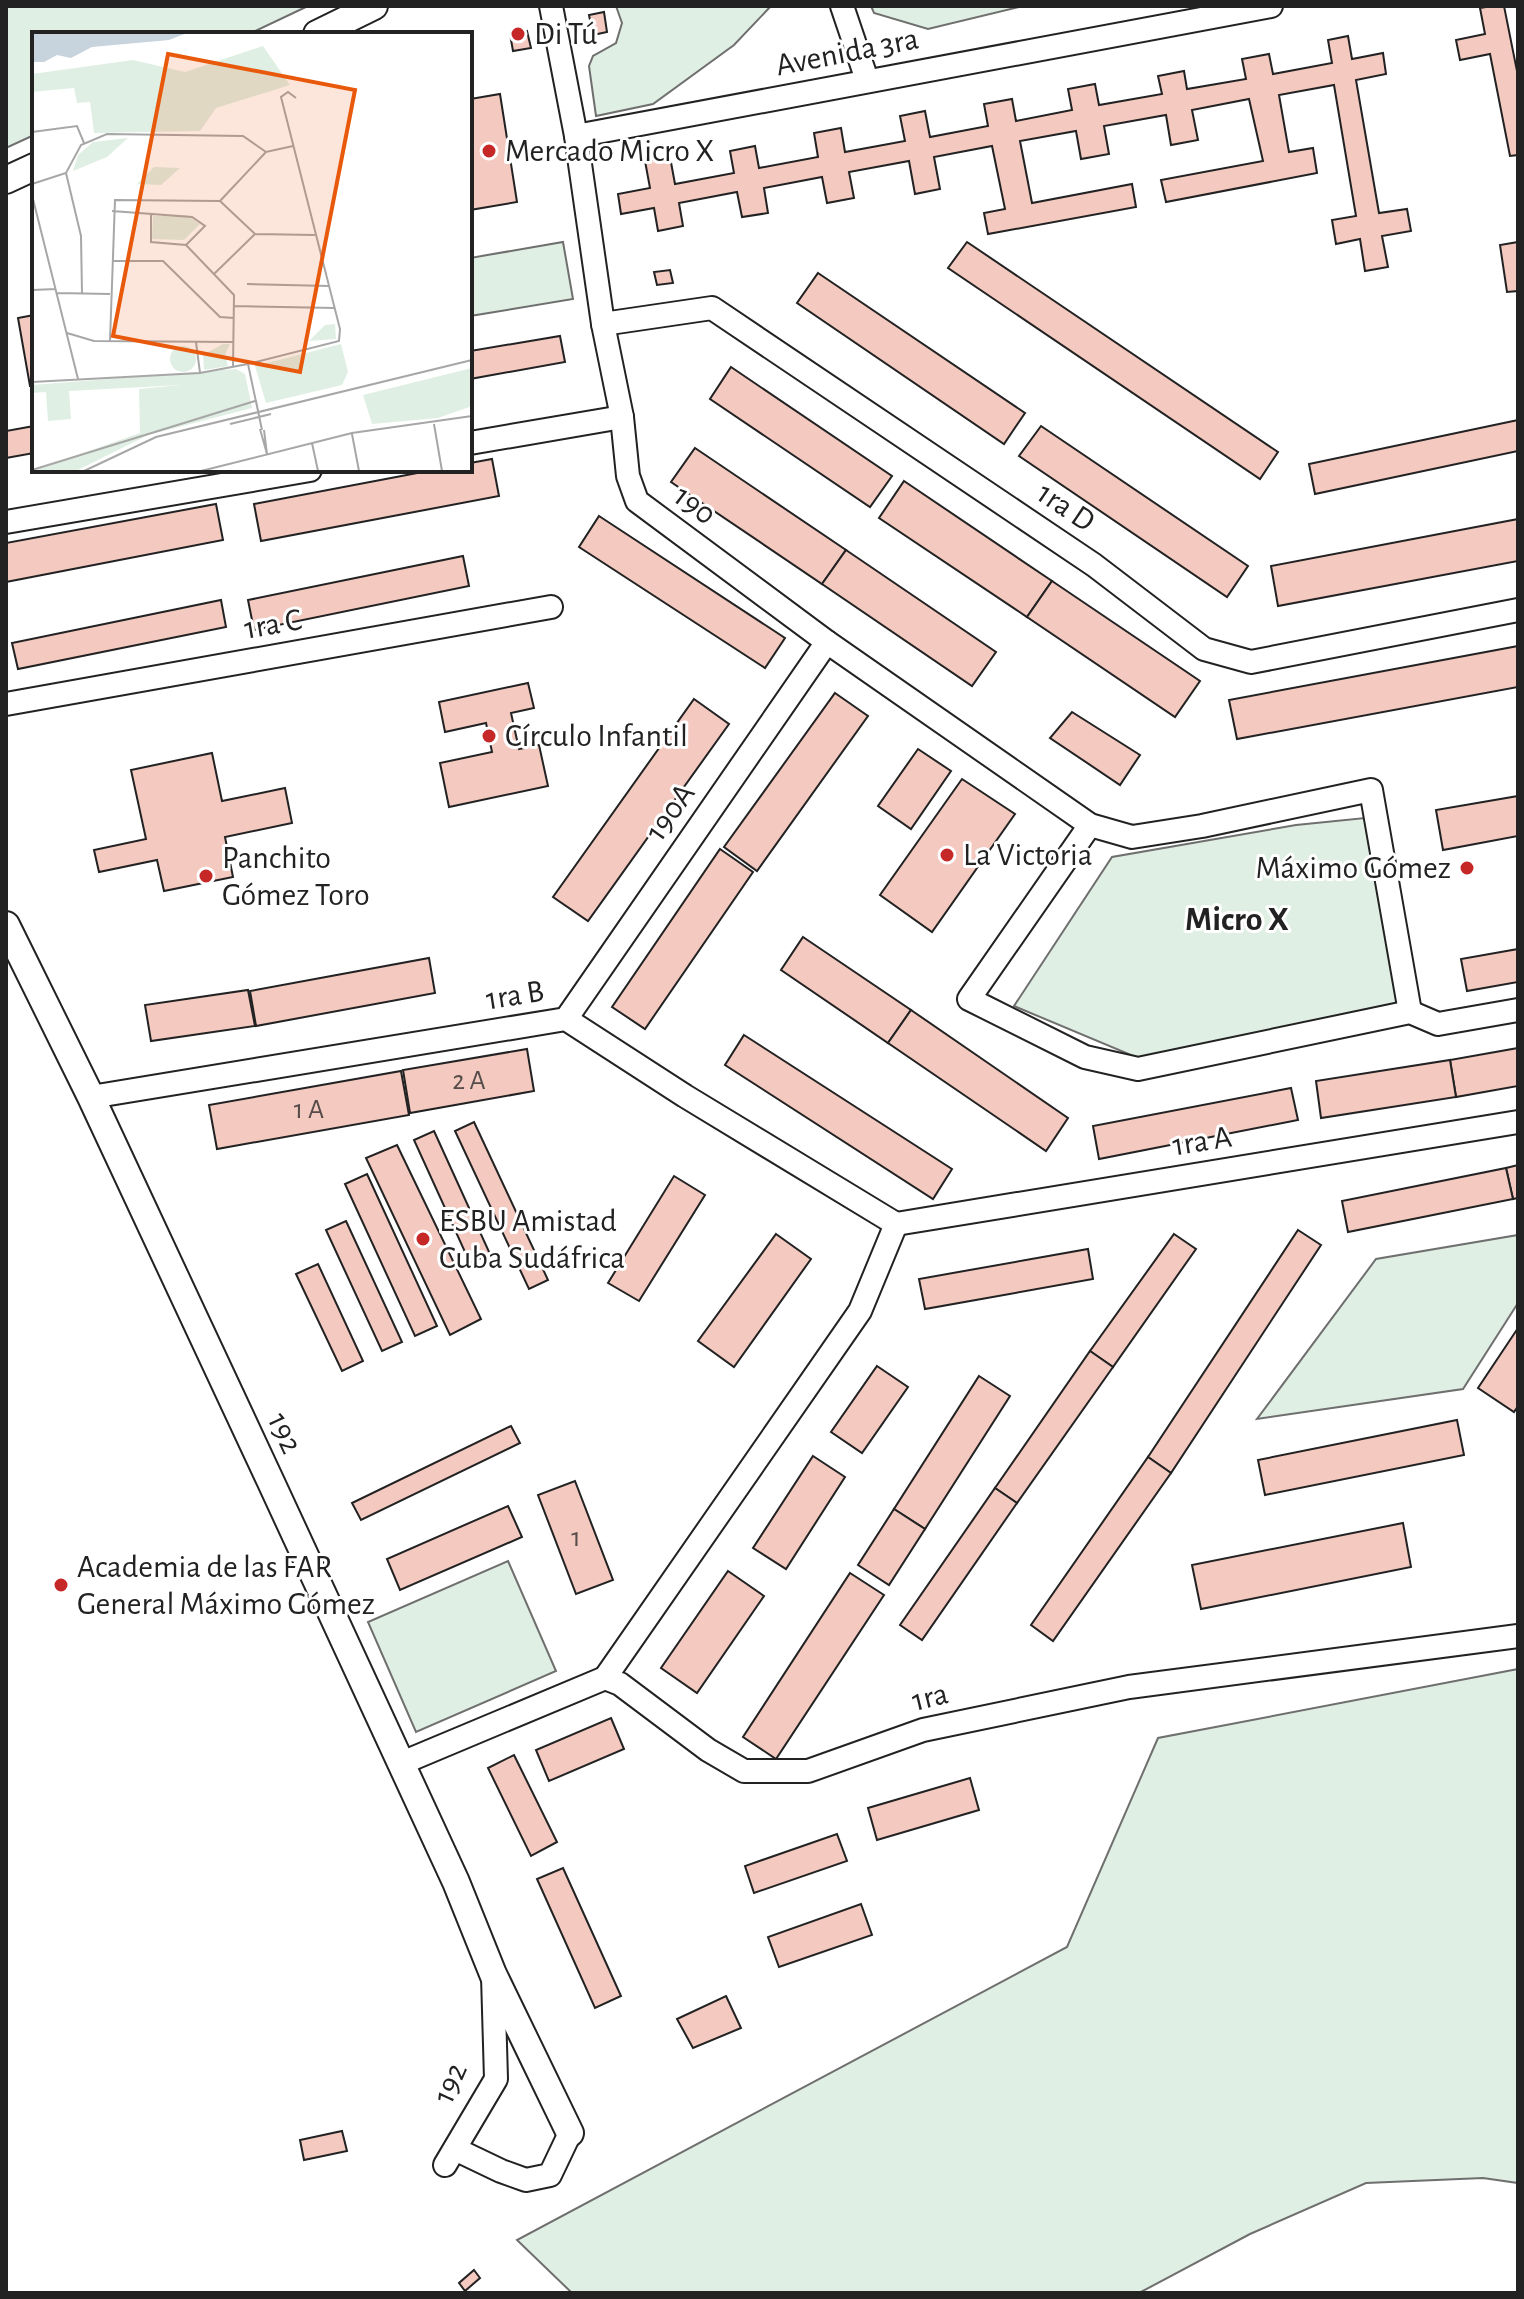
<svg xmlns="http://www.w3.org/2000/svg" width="1524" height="2299" font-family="'Alegreya Sans',sans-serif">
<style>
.green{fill:#e0efe3;stroke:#6f6f6f;stroke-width:2}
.building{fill:#f3c9c0;stroke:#222;stroke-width:2}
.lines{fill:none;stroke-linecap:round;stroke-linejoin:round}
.minor-casing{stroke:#222;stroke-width:26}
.tertiary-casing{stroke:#222;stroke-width:30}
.minor{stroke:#fff;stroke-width:22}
.tertiary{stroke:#fff;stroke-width:26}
.poi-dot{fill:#c62828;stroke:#fff;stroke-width:3}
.labels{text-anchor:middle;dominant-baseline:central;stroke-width:6;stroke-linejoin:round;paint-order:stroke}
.number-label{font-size:28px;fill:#564c4a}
.poi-label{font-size:32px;fill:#222;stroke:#fff;text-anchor:start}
.street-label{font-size:32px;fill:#222;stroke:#fff}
.neighbourhood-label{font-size:34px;font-weight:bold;fill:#222;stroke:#fff}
.inset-road{fill:none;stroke:#a7a7a7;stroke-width:2}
.view{fill:#e8590c;fill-opacity:0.15;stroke:#e8590c;stroke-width:4}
.inset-edge{fill:none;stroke:#222;stroke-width:4}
</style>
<rect width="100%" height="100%" fill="#fff"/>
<!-- green -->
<g class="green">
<polygon points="6,6 308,6 249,34 34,34 34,135 6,148"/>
<polygon points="616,6 771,6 734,45 653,104 596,116 589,66 593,56 616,43 622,23"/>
<polygon points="871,6 1023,6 928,29 874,13"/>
<polygon points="563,242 573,299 470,316 470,258"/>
<polygon points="1365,818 1397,1003 1138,1058 1014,1006 1112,857 1296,825"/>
<polygon points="1518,1235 1518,1303 1463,1389 1257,1419 1376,1259"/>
<polygon points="508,1561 556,1671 416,1732 368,1622"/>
<polygon points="1518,1669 1518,2183 1483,2178 1366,2183 1250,2234 1139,2293 572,2293 517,2240 1067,1947 1158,1738"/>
</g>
<!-- building -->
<g class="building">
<polygon points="1492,6 1504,6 1518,76 1518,155 1510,156 1490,54 1460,60 1456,40 1485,34 1480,8"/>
<polygon points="604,12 607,32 593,35 589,15"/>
<polygon points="527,31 531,48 513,51 510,34"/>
<polygon points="1348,36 1352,59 1383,53 1386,74 1356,80 1379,213 1407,209 1411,231 1382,236 1388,267 1365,271 1360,239 1336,244 1332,220 1356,216 1334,85 1279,95 1289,152 1313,148 1317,173 1166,202 1161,180 1263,161 1249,99 1192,110 1198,140 1171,145 1166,115 1104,126 1109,154 1081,159 1076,131 1020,141 1032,203 1132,184 1136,207 988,234 984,213 1005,209 992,146 934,157 940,189 915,194 909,161 849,172 854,198 827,203 822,177 764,188 768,213 742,217 737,192 679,203 683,226 658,231 654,208 621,214 618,194 650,188 645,161 670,157 675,184 734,173 730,151 755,146 759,168 818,157 814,133 841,128 845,152 905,141 900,116 925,111 930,137 988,126 984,104 1012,99 1016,121 1072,110 1068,89 1095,84 1099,105 1162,94 1158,76 1184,71 1187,89 1246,79 1242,59 1269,54 1273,74 1332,63 1328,40"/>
<polygon points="500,94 517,202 470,210 470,99"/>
<polygon points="967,242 1278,452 1260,479 948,268"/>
<polygon points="1518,242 1518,291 1507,292 1500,245"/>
<polygon points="670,270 673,283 657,285 654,272"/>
<polygon points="818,273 1025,413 1004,444 797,303"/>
<polygon points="34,315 34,386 30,386 18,318"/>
<polygon points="560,336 565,362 470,379 470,351"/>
<polygon points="731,367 892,476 870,507 710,399"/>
<polygon points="1518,420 1518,451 1315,494 1309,464"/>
<polygon points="34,426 34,453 6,458 6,431"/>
<polygon points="1041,426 1248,566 1227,597 1019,456"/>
<polygon points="695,448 846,550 822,584 671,482"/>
<polygon points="492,459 499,496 261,541 254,504 433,470 470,470 470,463"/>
<polygon points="904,481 1052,581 1027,617 879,518"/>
<polygon points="216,504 223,540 6,582 6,543"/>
<polygon points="599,516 785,638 765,668 579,547"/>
<polygon points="1518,519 1518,561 1278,606 1271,566"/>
<polygon points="846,550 996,652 972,686 822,584"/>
<polygon points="463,556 469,586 254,630 248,600"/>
<polygon points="1052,581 1200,681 1175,717 1027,617"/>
<polygon points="221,600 226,627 18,669 12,643"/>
<polygon points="1518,646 1518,687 1237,739 1229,700"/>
<polygon points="528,683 534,708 511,713 519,749 539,745 548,786 449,807 440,763 492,752 486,723 445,732 439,702"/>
<polygon points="835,693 868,716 757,871 724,847"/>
<polygon points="694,699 729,724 588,921 553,897"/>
<polygon points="1072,712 1140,755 1120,785 1050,738"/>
<polygon points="918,749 951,771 911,829 878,806"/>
<polygon points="212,753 222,801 285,788 292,823 225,837 233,877 164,891 157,860 99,872 94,850 146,839 131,770"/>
<polygon points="962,779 1015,814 932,932 880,895"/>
<polygon points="1518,796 1518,836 1443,850 1436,810"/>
<polygon points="720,849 753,872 645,1029 612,1007"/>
<polygon points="803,937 911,1010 888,1043 781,970"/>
<polygon points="1518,949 1518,982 1467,991 1461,959"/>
<polygon points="429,958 435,993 256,1026 250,991"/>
<polygon points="248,990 255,1026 151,1041 145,1005"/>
<polygon points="911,1010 1068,1118 1046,1151 888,1043"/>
<polygon points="744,1035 952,1169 933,1199 725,1065"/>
<polygon points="1518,1048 1518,1086 1456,1097 1450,1060"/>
<polygon points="527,1049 534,1091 410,1113 403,1070"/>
<polygon points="1450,1060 1456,1097 1321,1118 1316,1081"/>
<polygon points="401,1071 409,1115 217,1149 209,1105"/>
<polygon points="1291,1088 1298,1120 1099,1159 1093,1126"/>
<polygon points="474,1122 548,1280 529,1289 455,1131"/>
<polygon points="434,1131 490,1254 470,1263 414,1140"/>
<polygon points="397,1145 481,1319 450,1335 366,1158"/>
<polygon points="1518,1165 1518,1198 1513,1199 1506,1168"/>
<polygon points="1506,1168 1513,1199 1348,1232 1342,1201"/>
<polygon points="367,1174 437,1326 415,1336 345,1184"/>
<polygon points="674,1176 705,1195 639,1301 608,1283"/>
<polygon points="346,1221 402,1342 382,1351 326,1230"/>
<polygon points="1298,1230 1321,1245 1171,1473 1148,1457"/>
<polygon points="776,1234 811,1259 734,1367 698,1341"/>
<polygon points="1174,1234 1196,1249 1113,1367 1090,1351"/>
<polygon points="1088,1249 1093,1279 925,1309 919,1279"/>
<polygon points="318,1264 363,1361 342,1371 296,1274"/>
<polygon points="1518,1328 1518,1406 1514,1412 1478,1388"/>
<polygon points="1090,1351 1113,1367 1017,1503 995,1488"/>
<polygon points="877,1366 908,1387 862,1453 831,1432"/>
<polygon points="979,1376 1010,1396 925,1529 894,1509"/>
<polygon points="1457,1420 1464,1455 1265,1495 1258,1460"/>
<polygon points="511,1426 520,1443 361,1520 352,1503"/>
<polygon points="813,1456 845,1477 786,1569 753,1548"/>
<polygon points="1148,1457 1171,1473 1053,1641 1031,1625"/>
<polygon points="575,1481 613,1580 576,1594 538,1495"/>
<polygon points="995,1488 1017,1503 922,1640 900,1625"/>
<polygon points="508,1506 522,1537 400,1590 387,1559"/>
<polygon points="894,1509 925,1529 889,1585 858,1565"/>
<polygon points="1403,1523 1411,1567 1201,1609 1192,1565"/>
<polygon points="728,1571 764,1596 697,1693 661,1668"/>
<polygon points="850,1573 884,1595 776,1759 743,1737"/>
<polygon points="611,1718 624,1749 549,1781 536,1750"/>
<polygon points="514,1755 557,1842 531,1856 488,1768"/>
<polygon points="970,1778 979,1810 877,1840 868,1808"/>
<polygon points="837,1834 847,1861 754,1893 745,1866"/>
<polygon points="563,1868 621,1996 595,2008 537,1879"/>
<polygon points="861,1904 872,1935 779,1967 768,1937"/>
<polygon points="726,1996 741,2028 693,2048 677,2019"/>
<polygon points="342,2131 347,2151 304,2160 300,2140"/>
<polygon points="474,2270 480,2278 465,2291 459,2283"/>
</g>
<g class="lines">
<defs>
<g id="minor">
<polyline points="551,6 576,136 603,324 622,417 628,476 637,501 827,642 1090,825 1132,837 1202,826 1371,790 1410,1012"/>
<polyline points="842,6 867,80"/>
<polyline points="576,136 1271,6"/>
<polyline points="603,324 712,308 1094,565 1204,649 1251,662 1518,610"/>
<polyline points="470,443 622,417"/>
<polyline points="6,522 310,470"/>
<polyline points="6,704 551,607"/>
<polyline points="1090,825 969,999 1085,1057 1138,1069 1410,1012 1438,1024 1518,1010"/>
<polyline points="566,1019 827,642"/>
<polyline points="91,1097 566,1019 685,1096 896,1224"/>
<polyline points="896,1224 1518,1122"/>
<polyline points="605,1678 860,1311 896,1224"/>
<polyline points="402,1763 605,1678 620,1684 708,1750 744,1771 808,1771 923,1730 1129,1687 1518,1636"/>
<polyline points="455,2149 501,2171 526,2180 550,2175 570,2133"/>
<polyline points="445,2165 496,2079 493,1976"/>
</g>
<g id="tertiary">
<polyline points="317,34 374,6"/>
<polyline points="6,180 34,167"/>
<polyline points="6,925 91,1097 270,1480 456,1882 493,1974 570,2133"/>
</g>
</defs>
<!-- minor casing -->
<use href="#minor" class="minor-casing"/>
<!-- tertiary casing -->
<use href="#tertiary" class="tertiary-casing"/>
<!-- minor -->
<use href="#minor" class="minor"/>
<!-- tertiary -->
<use href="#tertiary" class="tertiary"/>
</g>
<!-- markers -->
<g class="poi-dot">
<circle cx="518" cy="34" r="8"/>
<circle cx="489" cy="151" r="8"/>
<circle cx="489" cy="736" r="8"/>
<circle cx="947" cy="855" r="8"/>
<circle cx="1467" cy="868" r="8"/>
<circle cx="206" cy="876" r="8"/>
<circle cx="423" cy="1239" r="8"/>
<circle cx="61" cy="1585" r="8"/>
</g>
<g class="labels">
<!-- number labels -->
<g class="number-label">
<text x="469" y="1081">2 A</text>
<text x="309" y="1110">1 A</text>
<text x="576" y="1538">1</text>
</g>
<!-- poi labels -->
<g class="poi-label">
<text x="534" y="34">Di Tú</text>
<text x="505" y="151">Mercado Micro X</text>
<text x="505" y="736">Círculo Infantil</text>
<text x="963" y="855">La Victoria</text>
<text x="222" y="858">Panchito<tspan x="222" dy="37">Gómez Toro</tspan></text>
<text x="1451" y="868" text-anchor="end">Máximo Gómez</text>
<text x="439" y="1221">ESBU Amistad<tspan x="439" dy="37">Cuba Sudáfrica</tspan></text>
<text x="77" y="1567">Academia de las FAR<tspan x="77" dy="37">General Máximo Gómez</tspan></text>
</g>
<!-- street labels -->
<g class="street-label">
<text transform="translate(847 52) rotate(-11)">Avenida 3ra</text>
<text transform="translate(695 505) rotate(37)">190</text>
<text transform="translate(1066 507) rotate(34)">1ra D</text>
<text transform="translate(273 624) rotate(-10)">1ra C</text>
<text transform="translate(670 812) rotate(-55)">190A</text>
<text transform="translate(515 995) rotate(-9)">1ra B</text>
<text transform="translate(1202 1141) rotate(-9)">1ra A</text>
<text transform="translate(285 1433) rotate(65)">192</text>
<text transform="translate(930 1697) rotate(-14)">1ra</text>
<text transform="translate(450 2083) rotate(-66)">192</text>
</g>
<!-- neighbourhood labels -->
<g class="neighbourhood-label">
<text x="1237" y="920">Micro X</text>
</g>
</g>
<!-- overview -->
<g transform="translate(32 32)">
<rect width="440" height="440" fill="#fff"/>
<path d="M231,14L258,53L184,76L168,99L62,101L58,70L45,71L42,56L0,60V42L101,28L153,40ZM96,106L75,125L41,139L46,123L61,110ZM122,135L148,136L129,153L105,152ZM154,183L168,192L152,208L120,207L121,184ZM303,292L304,307L277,309L293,293ZM191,312H198L193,323L196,334L172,338L171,323ZM309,312L316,340L310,353L234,371L223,334ZM138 327a13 13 0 1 1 26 0a13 13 0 1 1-26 0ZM440,336V374L406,386L340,392L331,363ZM204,337L213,342L220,376L116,403L44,439H0L108,401L107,357L149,353L37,359L39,387L16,389L14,360L0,361V353Z" fill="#e0efe3"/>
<path d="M0,1H155L137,8L60,15L39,26L25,23L12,30H0Z" fill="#c7d3dd"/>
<path class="inset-road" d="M0,100L45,94L52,111M34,141L49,204L50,261M0,152L34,141L49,113L75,102L211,104L234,120L261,114M0,163L46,347M188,169L223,202L283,203M188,169L234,120M80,179L160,185L173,194L154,213M119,182V210L154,213L202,263L201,335M80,229H131L188,285L202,286M182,242L223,202M215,252L297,254M0,258L24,257M25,261L78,262M202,274L303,276M35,301L62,309L201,310M78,309L83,168L188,169M164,310L168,341M216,332L307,309L308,297L249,65L256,60L264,66M0,350L168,341L216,332L230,398L224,369M198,392L239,382M402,392L410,439M228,397L235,422L232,398M320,402L327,439M280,411L286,439M0,438L223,369M52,439L124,405L440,328M169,439L320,401L440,384"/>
<path class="view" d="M136,22L323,58L268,340L81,304Z"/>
<rect width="440" height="440" class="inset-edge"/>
</g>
<!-- border -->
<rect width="1524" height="2299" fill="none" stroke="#222222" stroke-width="16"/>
</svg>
